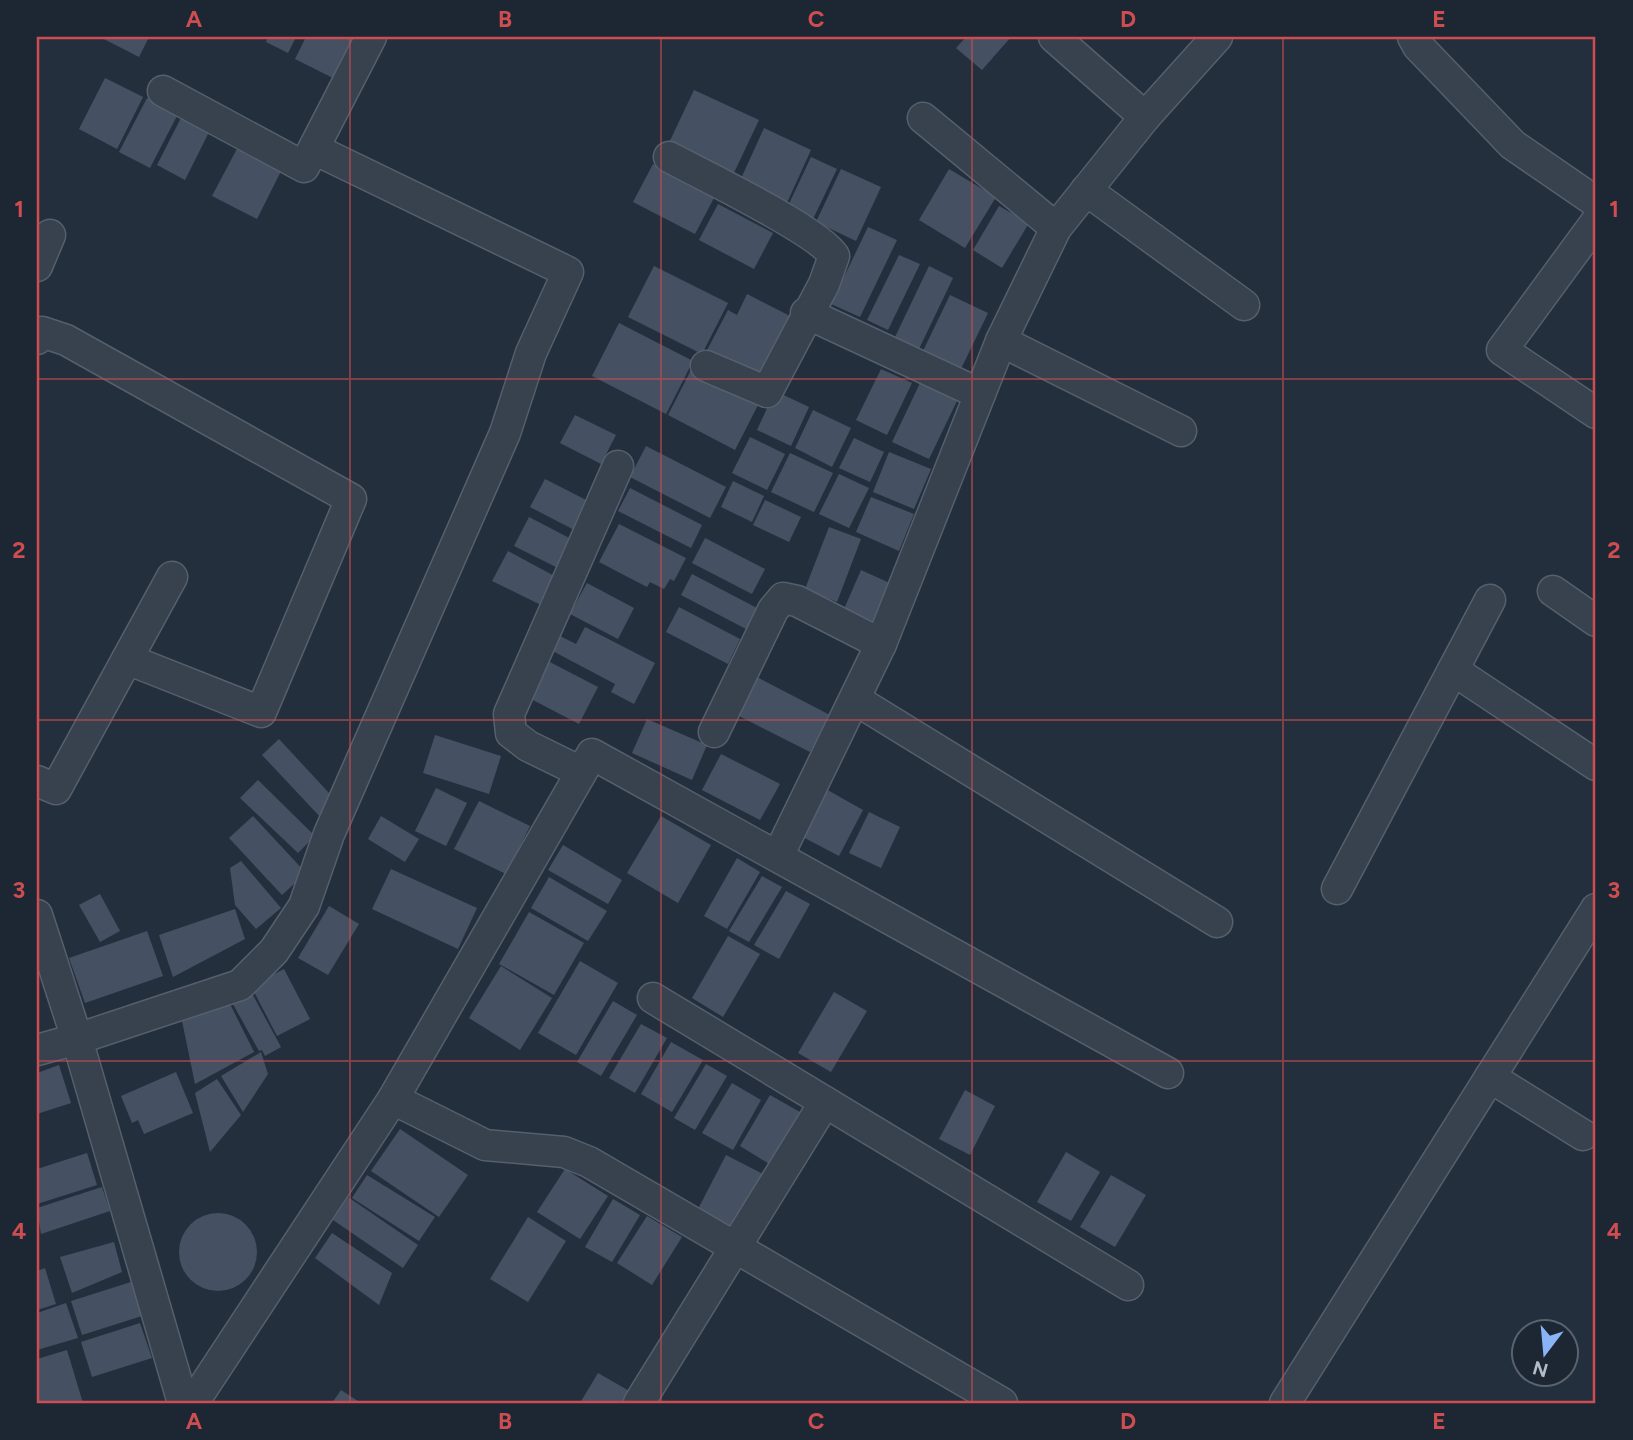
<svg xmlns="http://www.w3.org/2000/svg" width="1633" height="1440" font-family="Figtree,sans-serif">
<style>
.building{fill:#455162}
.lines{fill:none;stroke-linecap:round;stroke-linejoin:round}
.minor-casing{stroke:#565f6c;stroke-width:33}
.minor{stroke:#38414e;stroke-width:30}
.grid{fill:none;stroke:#ce4d50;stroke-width:2;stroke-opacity:0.55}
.neatline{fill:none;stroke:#ce4d50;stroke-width:2.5}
.grid-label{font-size:23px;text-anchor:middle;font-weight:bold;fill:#ce4d50}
</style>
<rect width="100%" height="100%" fill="#242f3e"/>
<!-- building -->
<g class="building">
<polygon points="100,37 149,37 139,57"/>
<polygon points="268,37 296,37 288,53 266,42"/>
<polygon points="306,37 354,37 333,78 295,59"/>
<polygon points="966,37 1011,37 982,70 956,48"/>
<polygon points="105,78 143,97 117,149 79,129"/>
<polygon points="694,90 759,120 732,177 667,147"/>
<polygon points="147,98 178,114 150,168 119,152"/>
<polygon points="184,112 212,126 185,180 157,165"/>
<polygon points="764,128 811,150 786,205 739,183"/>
<polygon points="240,143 284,165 257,219 212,196"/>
<polygon points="811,157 837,169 813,219 787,208"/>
<polygon points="653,164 715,196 695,234 633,202"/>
<polygon points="841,169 881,187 856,241 816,222"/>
<polygon points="949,169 996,197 965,248 919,220"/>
<polygon points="718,204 773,233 754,269 699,240"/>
<polygon points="999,206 1029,223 1002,268 973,250"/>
<polygon points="868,227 897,240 860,317 831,304"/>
<polygon points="899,255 920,264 888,330 867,320"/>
<polygon points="654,266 728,303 702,354 628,317"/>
<polygon points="929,266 953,278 919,349 895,337"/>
<polygon points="747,294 792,317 759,382 705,354 728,310 737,315"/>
<polygon points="950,295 988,313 959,373 921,355"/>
<polygon points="619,323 693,361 666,414 592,376"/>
<polygon points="881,369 912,383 887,435 856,420"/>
<polygon points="691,370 758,405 735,450 668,415"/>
<polygon points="920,383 957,401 929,459 892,442"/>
<polygon points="775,391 809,407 791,446 757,430"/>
<polygon points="813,410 851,428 832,467 795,448"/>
<polygon points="575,415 616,435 601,464 560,443"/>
<polygon points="750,437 785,454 767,490 732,473"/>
<polygon points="854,438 884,452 870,482 839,468"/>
<polygon points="646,446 726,487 710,518 630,477"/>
<polygon points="889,452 931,469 914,509 873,492"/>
<polygon points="790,453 833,473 814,512 771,492"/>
<polygon points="839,474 869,488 849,528 819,514"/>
<polygon points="545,479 596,505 582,534 530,507"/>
<polygon points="733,481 764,496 752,522 721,507"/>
<polygon points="630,488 702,525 691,548 618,511"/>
<polygon points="871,497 914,514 899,551 856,532"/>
<polygon points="765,500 801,517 789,542 753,525"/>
<polygon points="529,517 575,541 560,569 514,546"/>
<polygon points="619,524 686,558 674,581 670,579 664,589 650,582 647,587 599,562"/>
<polygon points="829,527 861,539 837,602 805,589"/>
<polygon points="705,538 765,569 752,594 692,563"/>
<polygon points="508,551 560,579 545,607 492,581"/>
<polygon points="861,570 894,585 876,623 844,609"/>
<polygon points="692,574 757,608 746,629 681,595"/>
<polygon points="587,583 634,608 618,639 570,614"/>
<polygon points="679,607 740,639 728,664 666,632"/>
<polygon points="585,627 655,663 634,704 611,692 615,684 547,648 554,633 576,644"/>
<polygon points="548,661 598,687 579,724 529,698"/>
<polygon points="755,676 830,715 810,752 735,714"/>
<polygon points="647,719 707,745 692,780 632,753"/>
<polygon points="435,735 501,756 489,794 423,773"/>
<polygon points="279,739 341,806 324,821 262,755"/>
<polygon points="721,754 780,784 760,820 702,790"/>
<polygon points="258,780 315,836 298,853 240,798"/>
<polygon points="436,788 467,803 446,846 415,831"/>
<polygon points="824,788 863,810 839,856 799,835"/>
<polygon points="479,801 530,826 506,874 454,849"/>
<polygon points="869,812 900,827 881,868 849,853"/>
<polygon points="253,816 306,873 282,895 229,838"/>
<polygon points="381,816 419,839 405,862 368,839"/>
<polygon points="661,816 711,845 678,903 627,873"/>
<polygon points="563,845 622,880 608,904 548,870"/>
<polygon points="737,858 760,872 727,929 704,916"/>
<polygon points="241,861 281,908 256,929 235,905 230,868"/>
<polygon points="391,869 477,908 458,949 372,909"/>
<polygon points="762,876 782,887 749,942 729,931"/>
<polygon points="549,877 607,911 588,941 531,908"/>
<polygon points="786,891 810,904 779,959 754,945"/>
<polygon points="100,894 120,931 100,942 79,905"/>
<polygon points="329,906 359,924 328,975 298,958"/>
<polygon points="235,909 245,939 173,977 159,935"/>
<polygon points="529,912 584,943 554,995 499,964"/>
<polygon points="147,931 163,976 85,1003 69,958"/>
<polygon points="728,936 760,954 723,1017 692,998"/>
<polygon points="580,961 618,983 576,1055 538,1033"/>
<polygon points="501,966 552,998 520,1050 469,1018"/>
<polygon points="284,969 310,1019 277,1036 251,986"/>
<polygon points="248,986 281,1047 265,1056 262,1050 259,1051 229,997"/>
<polygon points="834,992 867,1011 831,1072 798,1053"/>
<polygon points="226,996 254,1052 195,1084 180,1011"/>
<polygon points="613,1001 637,1015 601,1076 577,1062"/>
<polygon points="641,1024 667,1038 635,1093 609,1078"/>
<polygon points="671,1042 703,1060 672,1112 641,1094"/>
<polygon points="261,1052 268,1074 243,1112 221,1076"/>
<polygon points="706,1064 727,1076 695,1130 674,1118"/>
<polygon points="59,1065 71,1103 37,1114 37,1073"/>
<polygon points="176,1072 193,1113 144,1134 138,1120 132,1123 121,1096"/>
<polygon points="217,1079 241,1115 210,1152 195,1093"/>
<polygon points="732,1083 761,1100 733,1150 702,1133"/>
<polygon points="965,1090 995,1106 970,1155 939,1139"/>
<polygon points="770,1095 807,1116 776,1168 740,1146"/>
<polygon points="400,1129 468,1175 439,1217 371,1171"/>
<polygon points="1066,1152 1100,1172 1071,1221 1037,1202"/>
<polygon points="87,1153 97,1185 37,1204 37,1169"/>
<polygon points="726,1155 767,1176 738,1230 698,1209"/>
<polygon points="565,1169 608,1196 580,1239 537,1212"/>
<polygon points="367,1175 435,1217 419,1241 352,1198"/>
<polygon points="1111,1175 1146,1195 1115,1247 1080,1227"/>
<polygon points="102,1187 110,1211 41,1234 37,1208"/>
<polygon points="348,1197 418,1245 403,1268 333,1220"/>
<polygon points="613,1199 640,1215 612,1262 585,1247"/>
<circle cx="218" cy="1252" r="39"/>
<polygon points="647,1216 682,1237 652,1285 617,1263"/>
<polygon points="528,1217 566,1241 528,1302 490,1279"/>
<polygon points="332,1233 392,1273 379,1305 315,1258"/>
<polygon points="114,1242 122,1272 72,1293 60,1257"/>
<polygon points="45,1268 56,1304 37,1310 37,1271"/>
<polygon points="131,1282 142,1316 82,1335 71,1301"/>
<polygon points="66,1303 78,1338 37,1350 37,1313"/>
<polygon points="140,1323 152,1358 92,1377 81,1342"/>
<polygon points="67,1350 83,1403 37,1403 37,1359"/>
<polygon points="598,1373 631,1392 624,1403 580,1403"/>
<polygon points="341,1390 361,1403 332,1403"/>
</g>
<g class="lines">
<defs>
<g id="minor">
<polyline points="1054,37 1145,117"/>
<polyline points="1413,37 1418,46 1513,145 1596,202"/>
<polyline points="163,91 304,167 371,37"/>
<polyline points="923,118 1056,228"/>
<path d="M669,157C701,174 819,231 834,256L824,284L767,392L706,366"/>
<polyline points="1086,190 1244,305"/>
<polyline points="1596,222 1502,350 1596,413"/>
<polyline points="37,266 50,235"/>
<polyline points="806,313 980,394"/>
<polyline points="37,339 42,332 66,340 351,499 261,712 127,659"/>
<polyline points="1001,341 1181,431"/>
<polyline points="1553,591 1596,621"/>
<polyline points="1453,670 1490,600"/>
<polyline points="856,700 1217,922"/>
<polyline points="714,732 773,610 783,598 797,601 881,644"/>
<polyline points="581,772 528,746 511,733 509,714 618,466"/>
<polyline points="37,781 56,789 172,577"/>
<polyline points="778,856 881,644 1001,341 1056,228 1145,117 1217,37"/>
<polyline points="1337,889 1453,670 1596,765"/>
<polyline points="37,915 77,1039 240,985 274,951 304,906 329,834 505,433 531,353 568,272 314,149"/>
<polyline points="653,998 1128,1285"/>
<polyline points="37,1050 77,1039 183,1403"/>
<polyline points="1490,1077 1583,1135"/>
<polyline points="393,1099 485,1145 564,1152 589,1162 1002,1403"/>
<polyline points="193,1403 393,1099 592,754 1168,1073"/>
<polyline points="639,1403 825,1102"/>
<polyline points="1285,1403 1596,909"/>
</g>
</defs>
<!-- minor casing -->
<use href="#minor" class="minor-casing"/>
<!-- minor -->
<use href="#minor" class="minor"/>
</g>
<!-- grid -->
<path class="grid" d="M350,37V1403M661,37V1403M972,37V1403M1283,37V1403M37,379H1596M37,720H1596M37,1061H1596"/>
<!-- border -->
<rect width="1633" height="1440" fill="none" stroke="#1d2633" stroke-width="77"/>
<!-- north arrow -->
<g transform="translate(1545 1353) rotate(196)"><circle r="33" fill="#1d2633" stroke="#59626f" stroke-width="2"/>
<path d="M0-5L12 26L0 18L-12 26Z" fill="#8ab4f8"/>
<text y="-10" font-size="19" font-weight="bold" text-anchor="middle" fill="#b4bcc9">N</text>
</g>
<rect x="38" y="38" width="1556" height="1364" class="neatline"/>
<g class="grid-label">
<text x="194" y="27">A</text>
<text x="505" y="27">B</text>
<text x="816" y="27">C</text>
<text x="1128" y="27">D</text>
<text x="1439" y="27">E</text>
<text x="19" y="217">1</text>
<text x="1614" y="217">1</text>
<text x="19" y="558">2</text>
<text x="1614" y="558">2</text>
<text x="19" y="898">3</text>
<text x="1614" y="898">3</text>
<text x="19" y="1239">4</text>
<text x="1614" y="1239">4</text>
<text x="194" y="1429">A</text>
<text x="505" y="1429">B</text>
<text x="816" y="1429">C</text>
<text x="1128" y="1429">D</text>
<text x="1439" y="1429">E</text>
</g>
</svg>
